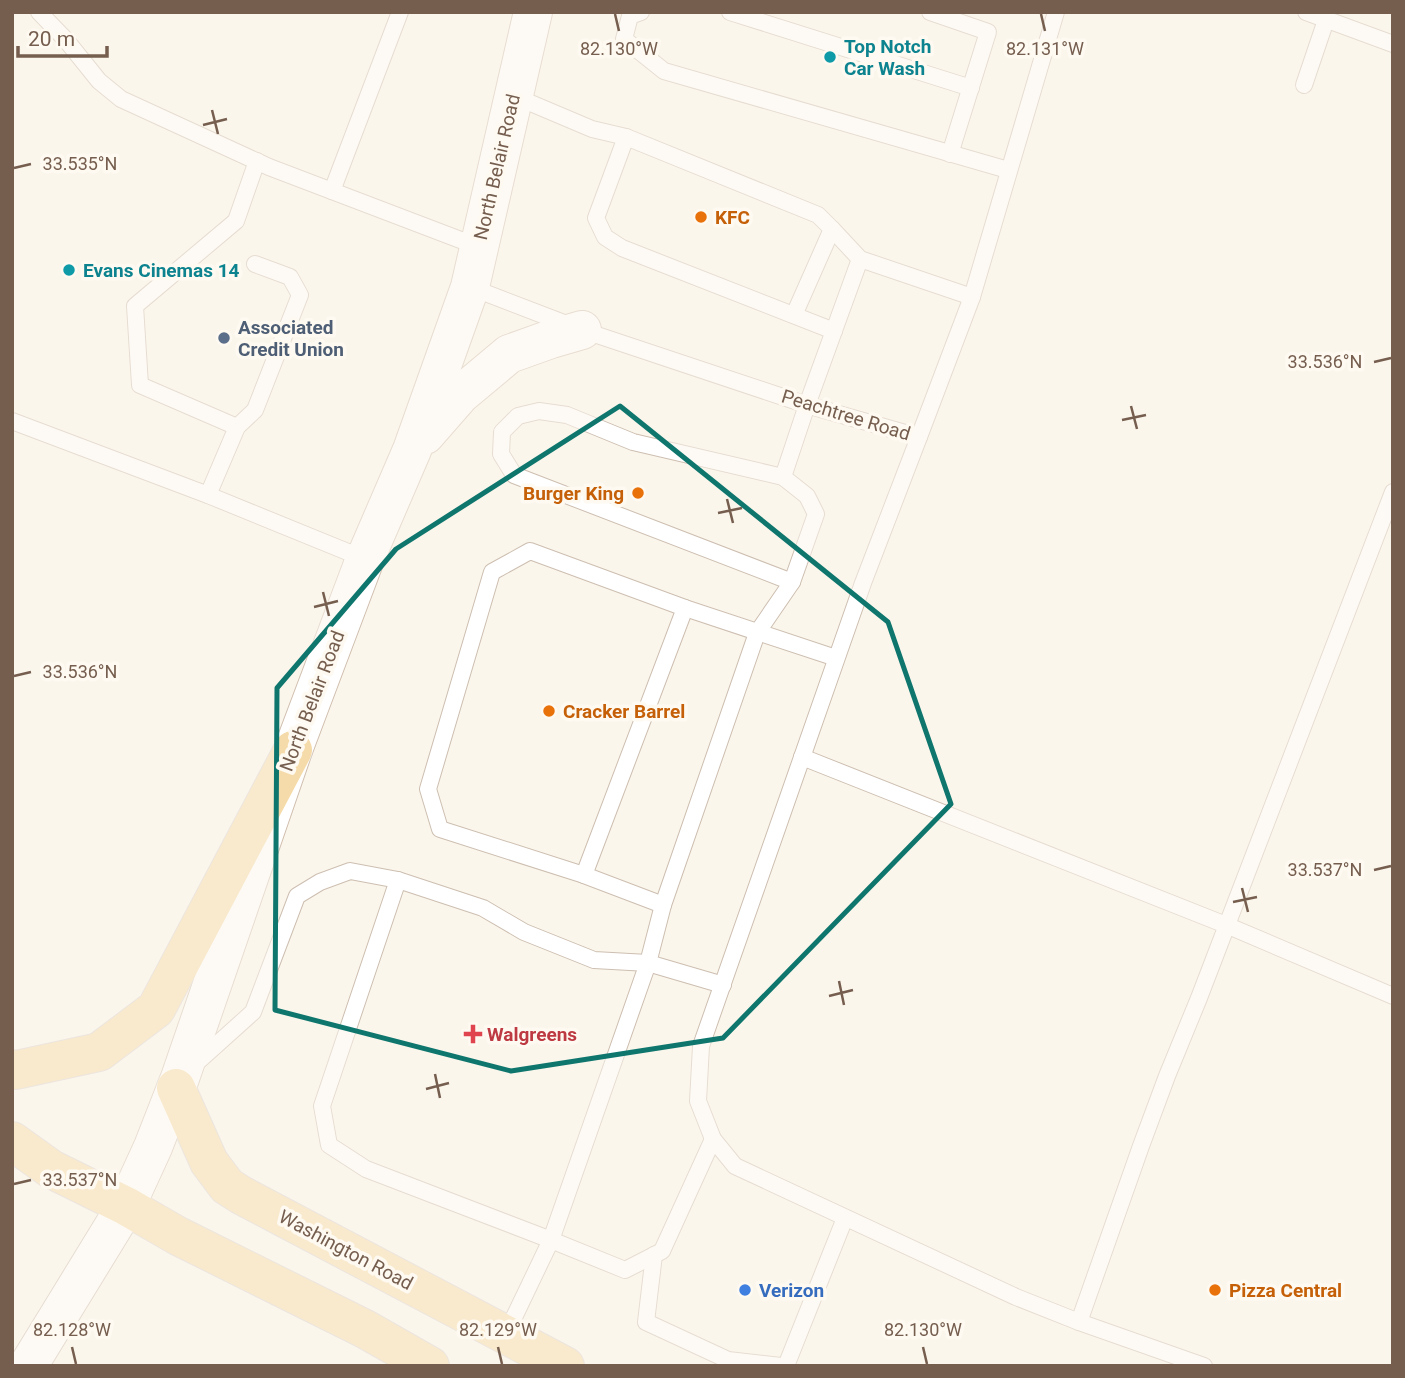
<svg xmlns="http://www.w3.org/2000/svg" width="1405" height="1378" font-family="Roboto,sans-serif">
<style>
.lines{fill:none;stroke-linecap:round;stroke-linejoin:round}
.service-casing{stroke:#cdbfb1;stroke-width:18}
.tertiary-casing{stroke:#cdbfb1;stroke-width:40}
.secondary-casing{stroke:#d0bfaf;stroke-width:40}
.primary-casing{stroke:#d9d2ce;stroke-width:40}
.service{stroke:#fff;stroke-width:16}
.tertiary{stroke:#fff;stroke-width:38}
.secondary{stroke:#fff;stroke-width:38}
.primary{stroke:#f5dba9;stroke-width:38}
.marked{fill:none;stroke:#0f766e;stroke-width:5;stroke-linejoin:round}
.ticks{fill:none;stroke:#765e4f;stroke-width:2.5}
.culture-dot{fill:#0f9aa8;stroke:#fefaf2;stroke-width:2.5}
.food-dot{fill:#e8710a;stroke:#fefaf2;stroke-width:2.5}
.service-dot{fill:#5c6f8a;stroke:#fefaf2;stroke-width:2.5}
.health-dot{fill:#e0444e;stroke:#fefaf2;stroke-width:2.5}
.shop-dot{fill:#3f7fe0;stroke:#fefaf2;stroke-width:2.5}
.labels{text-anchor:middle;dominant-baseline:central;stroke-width:7;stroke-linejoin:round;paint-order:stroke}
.culture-label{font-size:19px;font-weight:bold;fill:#0d838f;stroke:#fefaf2;text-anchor:start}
.street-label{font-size:19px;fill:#765e4f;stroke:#fefaf2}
.food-label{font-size:19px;font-weight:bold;fill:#c56008;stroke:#fefaf2;text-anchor:start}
.service-label{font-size:19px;font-weight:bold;fill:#4e5e75;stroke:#fefaf2;text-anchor:start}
.health-label{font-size:19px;font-weight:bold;fill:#be3a42;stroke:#fefaf2;text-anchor:start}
.shop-label{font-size:19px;font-weight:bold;fill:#366cbe;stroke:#fefaf2;text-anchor:start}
.ticks-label{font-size:18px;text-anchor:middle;fill:#765e4f;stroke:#fefaf2;stroke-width:7;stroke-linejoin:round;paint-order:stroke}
</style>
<rect width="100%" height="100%" fill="#fbf6ec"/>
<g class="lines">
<defs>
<g id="service">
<polyline points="39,12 66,40 99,81 121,99 269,167 479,247"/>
<polyline points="641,12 630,16 624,39 664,71 1008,170"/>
<polyline points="730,12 971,88"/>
<polyline points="930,12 988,32 950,154"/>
<polyline points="1306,12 1393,44"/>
<polyline points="1304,85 1326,20"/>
<polyline points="514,96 592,129 626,137 818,215 832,229 794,315"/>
<polyline points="626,137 596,218 605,237 622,248 834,331"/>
<polyline points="332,191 400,12"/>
<polyline points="832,229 860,259 972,297"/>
<polyline points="470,287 582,330 807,405 919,437 972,297 1056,12"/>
<polyline points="12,421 208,495 365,559"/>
<polyline points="237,427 140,385 135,306 236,221 257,161"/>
<polyline points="919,437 863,583 701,1046 698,1101 713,1139 735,1166 1016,1297 1079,1322 1204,1366"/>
<polyline points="783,477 633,442 567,415 539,411 518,416 502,432 501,454 514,475 792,582"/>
<polyline points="208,495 237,427 255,410 300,295 290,277 255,264"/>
<polyline points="802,757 1226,925 1393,996"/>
<polyline points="584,875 685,608"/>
<polyline points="398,880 322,1106 329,1145 366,1169 551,1240 625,1270 662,1251 713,1139"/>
<polyline points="663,905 584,875 440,829 428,789 492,572 530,551 685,608 836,658"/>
<polyline points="194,1065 253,1012 297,896 320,882 350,871 398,880 483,908 524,932 594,960 648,963 723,985"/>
<polyline points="654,1255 646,1322 728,1360 781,1366"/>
<polyline points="1079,1322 1141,1146 1167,1076 1199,998 1393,492"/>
<polyline points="506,1334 551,1240 648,963 663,905 757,633 792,582 816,514 807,496 783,477 807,405 860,259"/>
<polyline points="786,1366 845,1218"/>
</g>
<polyline id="tertiary" points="28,1366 126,1206"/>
<g id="secondary">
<polyline points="425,435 460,395 509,354 551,339 582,330"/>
<polyline points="126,1206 153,1147 180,1078 293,750 365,559 412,450 470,287 533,12"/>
</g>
<g id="primary">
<polyline points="12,1069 16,1070 99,1052 156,1009 293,750"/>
<polyline points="176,1088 209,1162 227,1186 241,1195 565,1366"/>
<polyline points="12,1141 51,1169 126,1206 178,1236 365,1329 430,1366"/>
</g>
</defs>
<!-- service casing -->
<use href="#service" class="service-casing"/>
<!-- tertiary casing -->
<use href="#tertiary" class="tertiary-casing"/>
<!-- secondary casing -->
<use href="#secondary" class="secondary-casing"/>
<!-- primary casing -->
<use href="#primary" class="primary-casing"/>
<!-- service -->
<use href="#service" class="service"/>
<!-- tertiary -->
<use href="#tertiary" class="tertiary"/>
<!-- secondary -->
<use href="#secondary" class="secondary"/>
<!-- primary -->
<use href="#primary" class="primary"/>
</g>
<!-- marked area -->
<path d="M0 0H1405V1378H0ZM620,406L888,622L951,804L723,1038L511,1071L275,1010L277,688L396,549Z" fill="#fbf6ec" fill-opacity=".55" fill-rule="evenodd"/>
<path class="marked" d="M620,406L888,622L951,804L723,1038L511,1071L275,1010L277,688L396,549Z"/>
<!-- ticks -->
<path class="ticks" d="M615,14L619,31M1041,14L1045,31M212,110L218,134M203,125L227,119M14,168L31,164M1374,362L1391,358M1131,406L1137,429M1122,420L1146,415M727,499L733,523M718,513L742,508M323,592L329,616M314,607L338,601M14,676L31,672M1374,870L1391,866M1242,888L1248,912M1233,902L1257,897M839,981L844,1005M829,996L853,990M435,1074L440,1098M426,1089L449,1083M14,1184L31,1180M72,1347L76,1364M498,1347L502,1364M923,1347L927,1364"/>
<!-- markers -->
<g class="culture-dot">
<circle cx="830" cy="57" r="7"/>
<circle cx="69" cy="270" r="7"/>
</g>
<g class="food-dot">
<circle cx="701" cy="217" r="7"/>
<circle cx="638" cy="493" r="7"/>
<circle cx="549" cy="711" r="7"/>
<circle cx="1215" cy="1290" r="7"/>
</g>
<circle class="service-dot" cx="224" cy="338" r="7"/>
<path class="health-dot" d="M469.5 1023.5h7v7h7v7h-7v7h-7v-7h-7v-7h7z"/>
<circle class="shop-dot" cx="745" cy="1290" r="7"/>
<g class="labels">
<!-- culture labels -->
<g class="culture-label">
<text x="844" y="46">Top Notch<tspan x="844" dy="22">Car Wash</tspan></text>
<text x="83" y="270">Evans Cinemas 14</text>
</g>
<!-- street labels -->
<g class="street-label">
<text transform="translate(497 167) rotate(-77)">North Belair Road</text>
<text transform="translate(846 415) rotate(17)">Peachtree Road</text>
<text transform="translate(312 701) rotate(-69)">North Belair Road</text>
<text transform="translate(346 1250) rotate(28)">Washington Road</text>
</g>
<!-- food labels -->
<g class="food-label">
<text x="715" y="217">KFC</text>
<text x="624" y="493" text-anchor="end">Burger King</text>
<text x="563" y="711">Cracker Barrel</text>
<text x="1229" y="1290">Pizza Central</text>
</g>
<!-- service labels -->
<g class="service-label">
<text x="238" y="327">Associated<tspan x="238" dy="22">Credit Union</tspan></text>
</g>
<!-- health labels -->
<g class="health-label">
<text x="487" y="1034">Walgreens</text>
</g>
<!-- shop labels -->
<g class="shop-label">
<text x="759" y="1290">Verizon</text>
</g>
</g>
<g class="ticks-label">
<text x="619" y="55">82.130°W</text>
<text x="1045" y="55">82.131°W</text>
<text x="80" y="170">33.535°N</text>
<text x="1325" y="368">33.536°N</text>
<text x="80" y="678">33.536°N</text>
<text x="1325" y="876">33.537°N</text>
<text x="80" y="1186">33.537°N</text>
<text x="72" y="1336">82.128°W</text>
<text x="498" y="1336">82.129°W</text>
<text x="923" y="1336">82.130°W</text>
</g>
<!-- border -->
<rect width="1405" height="1378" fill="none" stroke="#765e4f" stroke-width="28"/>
<!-- scale -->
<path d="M18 46v10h89v-10" fill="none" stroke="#765e4f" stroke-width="3.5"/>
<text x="28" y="46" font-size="21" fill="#765e4f" stroke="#fefaf2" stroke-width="5" paint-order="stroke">20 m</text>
</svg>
